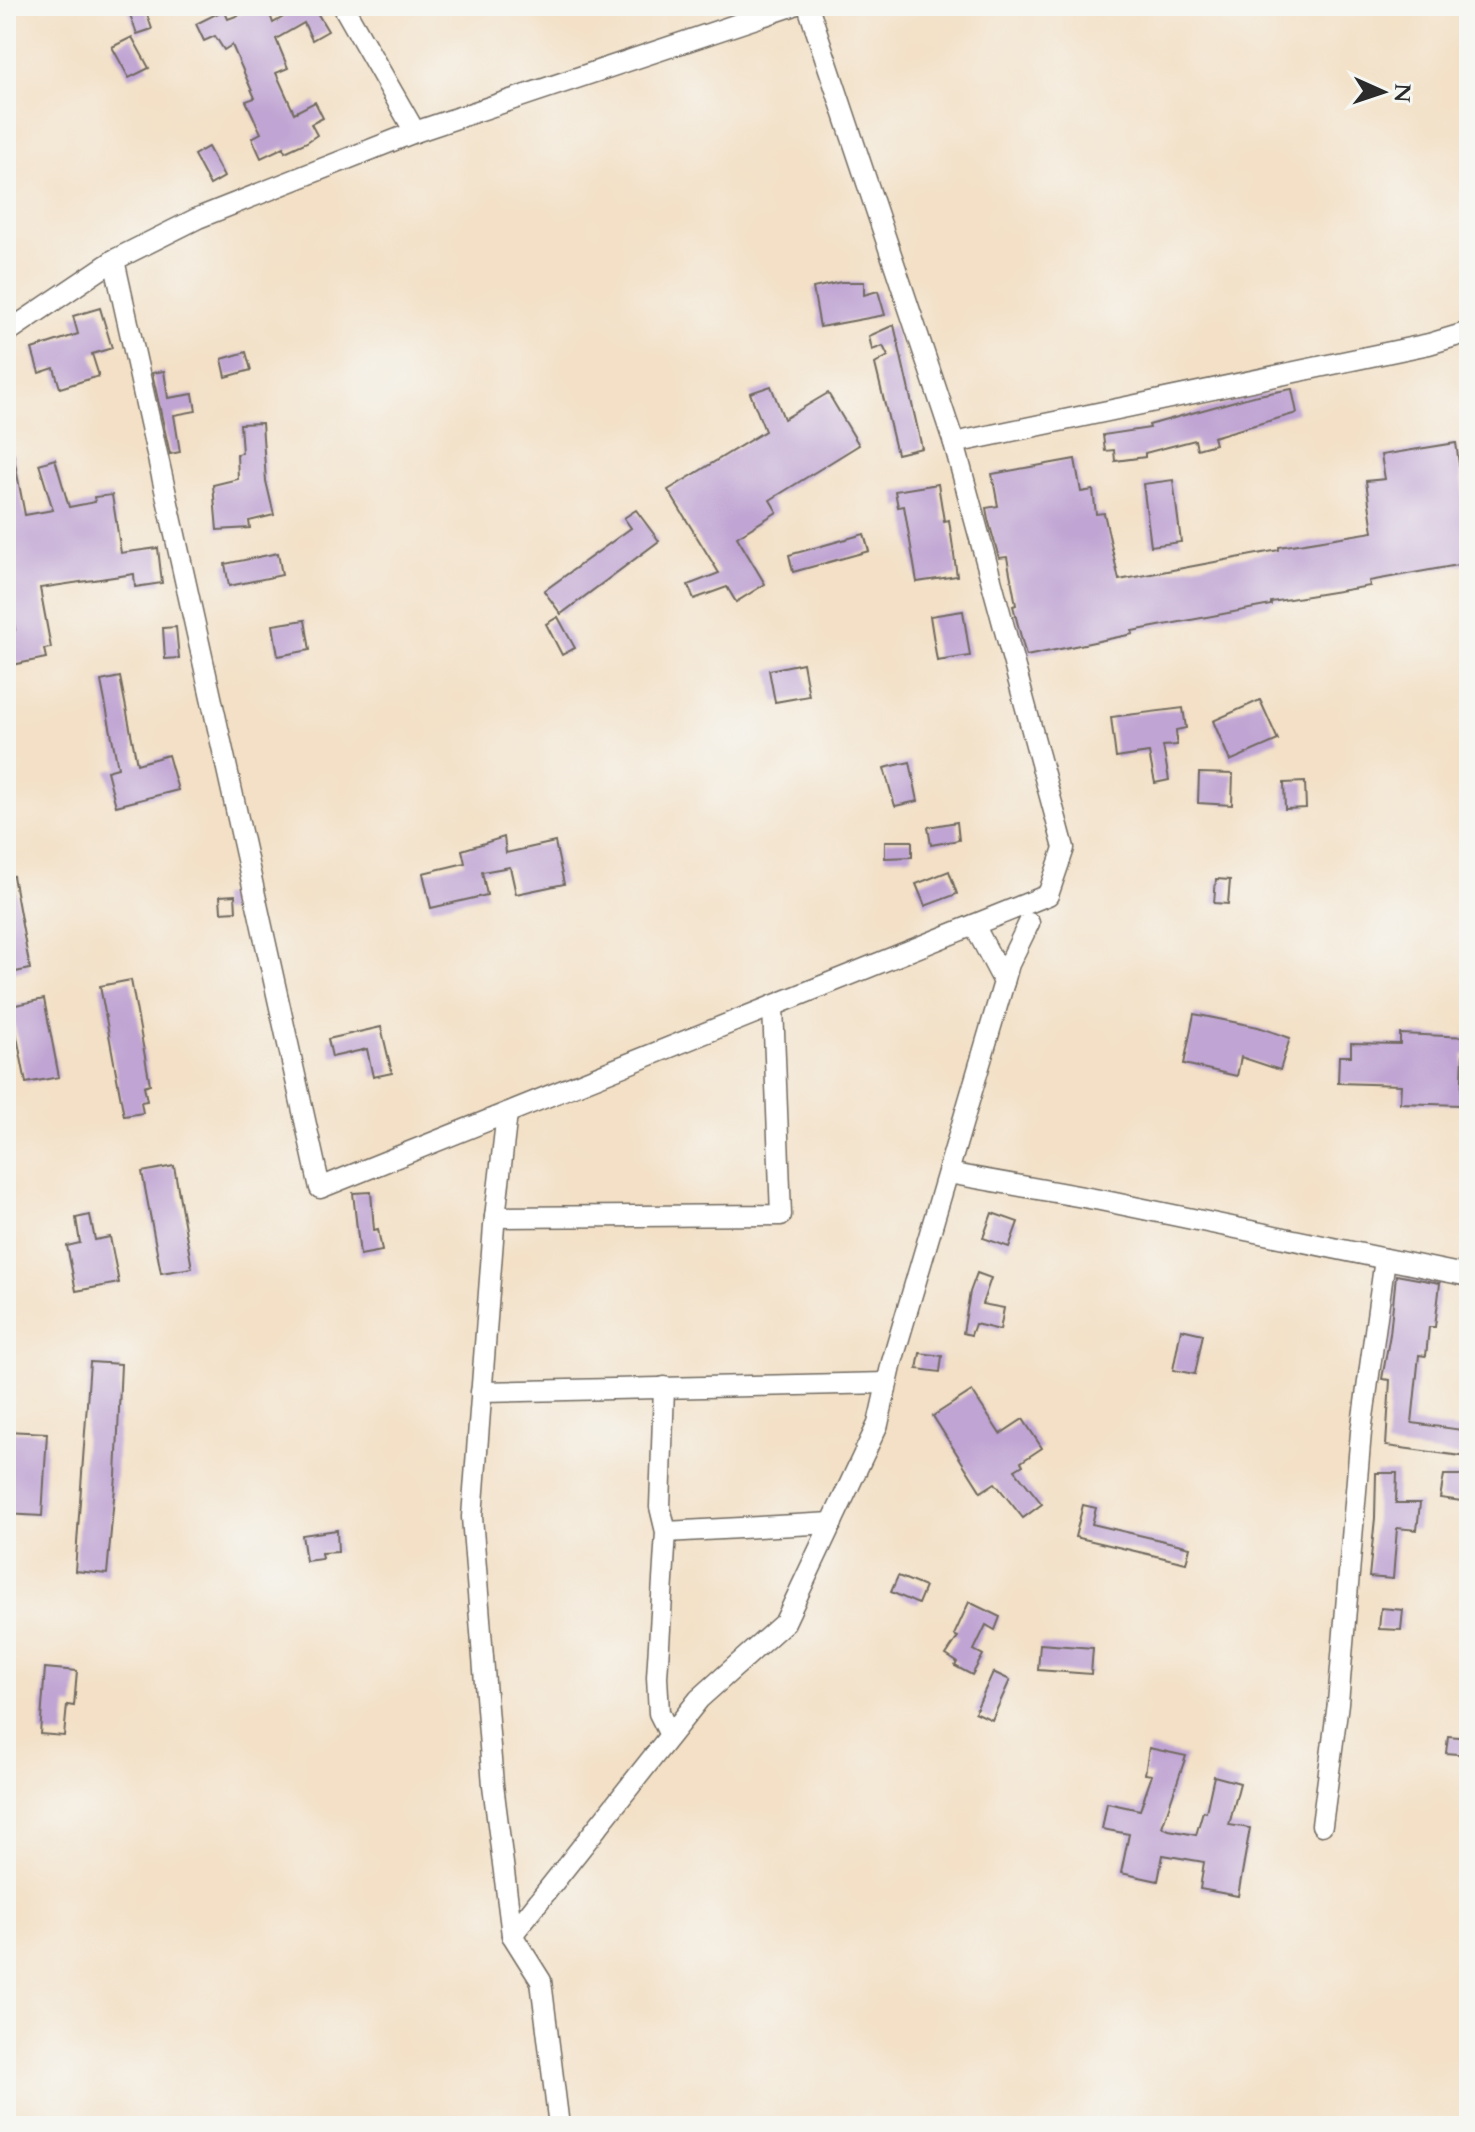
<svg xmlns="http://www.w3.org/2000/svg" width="1475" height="2132" font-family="Cardo,serif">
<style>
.building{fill:#c0a4d3}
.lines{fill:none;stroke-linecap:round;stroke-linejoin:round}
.minor-casing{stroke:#716a61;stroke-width:23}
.minor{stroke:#fff;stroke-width:20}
</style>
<rect width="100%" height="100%" fill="#f6f6f2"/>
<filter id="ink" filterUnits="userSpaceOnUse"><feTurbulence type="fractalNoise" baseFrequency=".0125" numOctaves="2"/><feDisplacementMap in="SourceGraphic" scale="16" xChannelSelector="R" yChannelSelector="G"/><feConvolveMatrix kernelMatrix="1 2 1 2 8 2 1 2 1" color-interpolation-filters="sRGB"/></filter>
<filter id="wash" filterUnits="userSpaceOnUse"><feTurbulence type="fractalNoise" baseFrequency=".006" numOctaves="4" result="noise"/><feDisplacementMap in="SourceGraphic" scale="32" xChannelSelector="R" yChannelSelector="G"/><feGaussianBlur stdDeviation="1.8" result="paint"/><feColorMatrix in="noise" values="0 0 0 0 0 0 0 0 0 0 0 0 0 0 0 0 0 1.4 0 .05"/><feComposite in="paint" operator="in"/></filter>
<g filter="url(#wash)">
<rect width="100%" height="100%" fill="#f3e0c6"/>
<g id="blocks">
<!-- building -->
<g class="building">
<polygon points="138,6 144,6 152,29 137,34 128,9"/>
<polygon points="263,6 267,6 273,23 302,6 313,6 328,31 312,40 304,23 276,39 288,68 276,73 294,113 315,102 323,118 311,124 317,135 307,142 285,152 284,147 261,158 252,138 261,133 246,101 255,98 232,45 224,50 215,36 204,41 196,24 224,10 228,19"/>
<polygon points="132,37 149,68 129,78 112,47"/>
<polygon points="208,147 224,177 210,185 194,155"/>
<polygon points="841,282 864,282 864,295 878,291 885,315 820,327 813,288"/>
<polygon points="100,308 112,348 92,354 99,376 60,388 54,368 39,373 32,349 78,334 73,316"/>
<polygon points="894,325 922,448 897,454 875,364 888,356 883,346 872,350 869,336"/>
<polygon points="246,352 251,370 226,377 222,359"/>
<polygon points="164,371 168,398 193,394 196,411 174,415 180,452 170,454 152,373"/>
<polygon points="771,386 784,419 828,393 859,445 770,500 777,512 737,537 765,584 736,602 727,587 694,599 688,585 719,573 668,490 765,431 750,393"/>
<polygon points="1292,389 1297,413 1213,437 1215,444 1197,449 1195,440 1145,453 1145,457 1115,461 1114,450 1105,451 1103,435 1150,428 1149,425 1253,396"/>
<polygon points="262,423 266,481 274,515 249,521 250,528 217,530 213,485 238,479 237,454 242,453 240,424"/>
<polygon points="1456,443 1466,512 1469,512 1469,563 1369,581 1370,586 1271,602 1271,605 1132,631 1133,634 1026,656 1013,606 1016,605 1007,557 999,558 988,519 986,508 998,506 992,474 1075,459 1081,492 1093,490 1096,514 1104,513 1119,580 1279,550 1279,547 1373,532 1366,481 1385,479 1381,455"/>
<polygon points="13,453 25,515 53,510 39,464 55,459 69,507 95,502 94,497 112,495 121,553 158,548 162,583 135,587 134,574 40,588 51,648 44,649 46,658 12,665 6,638 6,632 15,630 6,579 6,454"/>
<polygon points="1173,480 1181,542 1151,546 1143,484"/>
<polygon points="938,484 944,521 949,520 957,576 917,582 904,506 898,507 895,491"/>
<polygon points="636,510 659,541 561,614 544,591 631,528 624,518"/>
<polygon points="864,534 869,551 793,572 789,555"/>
<polygon points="278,553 282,575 229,586 225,564"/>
<polygon points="963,611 970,656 937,661 930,616"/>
<polygon points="558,617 575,648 562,655 546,624"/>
<polygon points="305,620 310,650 278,656 273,625"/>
<polygon points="176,627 179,658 165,659 163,628"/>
<polygon points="803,663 809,696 775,702 769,670"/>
<polygon points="120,677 137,764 168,755 178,790 116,806 107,771 118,768 101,681"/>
<polygon points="1260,700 1278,740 1230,761 1213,721"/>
<polygon points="1183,708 1186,728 1176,730 1177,745 1163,746 1169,780 1155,783 1149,753 1116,758 1111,717"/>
<polygon points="910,762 918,801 895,806 884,768"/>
<polygon points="1199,773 1233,774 1232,805 1198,803"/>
<polygon points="1305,782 1306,808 1285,809 1284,783"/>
<polygon points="957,822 959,840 931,845 928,827"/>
<polygon points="504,837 506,853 555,842 564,884 516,894 510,867 482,872 487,895 431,908 423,873 465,863 462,850"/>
<polygon points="885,841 912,841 912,857 885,858"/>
<polygon points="949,871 957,894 925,906 916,884"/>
<polygon points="13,876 30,969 6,974 6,877"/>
<polygon points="1216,879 1230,880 1228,904 1214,903"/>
<polygon points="235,895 236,911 221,912 220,896"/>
<polygon points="131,980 150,1084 144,1086 147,1101 141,1102 143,1113 124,1116 100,986"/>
<polygon points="44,999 59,1077 26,1083 11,1006"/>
<polygon points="1194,1014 1258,1027 1290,1038 1280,1070 1241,1057 1237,1076 1184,1064"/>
<polygon points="381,1027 392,1073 373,1077 367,1049 332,1057 328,1039"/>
<polygon points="1400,1034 1469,1037 1469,1055 1463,1055 1461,1105 1400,1103 1401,1085 1338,1083 1339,1056 1351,1056 1351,1043 1400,1044"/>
<polygon points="174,1166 192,1268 161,1273 142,1172"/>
<polygon points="371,1192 374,1230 378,1229 382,1251 360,1255 353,1193"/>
<polygon points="992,1213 1018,1222 1009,1247 983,1238"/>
<polygon points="90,1215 95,1240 110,1237 119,1283 76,1291 67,1246 80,1243 76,1218"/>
<polygon points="977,1273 991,1278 982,1304 1004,1308 1000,1330 975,1324 971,1335 963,1333 970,1292"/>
<polygon points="1396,1275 1440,1283 1435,1327 1429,1327 1426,1356 1419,1355 1412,1423 1469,1431 1469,1457 1386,1446 1390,1380 1382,1379 1390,1334"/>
<polygon points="1181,1329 1203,1334 1195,1374 1173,1370"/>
<polygon points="920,1353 942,1356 940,1372 917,1369"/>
<polygon points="90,1362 121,1364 116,1476 107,1574 75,1571"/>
<polygon points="972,1391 1000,1434 1023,1419 1042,1448 1021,1462 1023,1465 1015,1470 1042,1504 1023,1518 995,1483 981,1492 933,1416"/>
<polygon points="6,1431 47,1433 42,1516 6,1514"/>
<polygon points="1376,1473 1397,1473 1396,1503 1420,1503 1417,1530 1397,1528 1393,1579 1369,1577 1375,1518"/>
<polygon points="1444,1475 1469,1475 1469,1502 1440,1498"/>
<polygon points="1083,1505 1096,1508 1092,1524 1190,1547 1186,1563 1075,1537"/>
<polygon points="337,1530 338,1552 321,1553 322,1559 306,1561 302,1535"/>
<polygon points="898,1576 925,1587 918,1604 891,1592"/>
<polygon points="969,1602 1000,1617 995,1630 986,1625 974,1650 983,1655 972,1675 955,1666 957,1662 946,1655 958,1637 954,1635"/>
<polygon points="1381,1608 1403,1610 1401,1630 1379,1629"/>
<polygon points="1040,1644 1093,1648 1091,1674 1038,1670"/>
<polygon points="45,1668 77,1671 74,1706 67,1705 64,1736 40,1734"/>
<polygon points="993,1672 1010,1680 992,1720 975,1712"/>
<polygon points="1448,1736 1469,1738 1469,1755 1446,1753"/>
<polygon points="1149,1748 1186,1756 1162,1827 1169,1830 1196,1835 1203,1811 1206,1812 1214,1776 1240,1783 1229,1825 1250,1828 1238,1896 1200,1889 1204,1862 1163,1855 1158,1881 1121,1873 1129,1834 1102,1829 1107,1803 1140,1810 1152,1775 1145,1774"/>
</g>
</g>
</g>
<g filter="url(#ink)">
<use href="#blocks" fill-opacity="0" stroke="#716a61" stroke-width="2"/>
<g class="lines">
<defs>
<g id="minor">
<polyline points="343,6 415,132"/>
<polyline points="114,260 320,1188 1048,895 1064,848 954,443 808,6"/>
<polyline points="6,333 114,260 198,218 415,132 792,6"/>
<polyline points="954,443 1429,344 1469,332"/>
<polyline points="1004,982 1009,964 1029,923"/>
<polyline points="507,1113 494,1226 472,1517 493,1785 512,1935 541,1981 559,2126"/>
<polyline points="948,1173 1100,1200 1469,1276"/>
<polyline points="495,1217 781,1215 773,1006"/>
<polyline points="664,1387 660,1507 666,1532 657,1677 659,1713 670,1735"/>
<polyline points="481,1392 887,1383"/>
<polyline points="666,1532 832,1523"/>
<polyline points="1322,1825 1338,1703 1361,1432 1385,1259"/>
<polyline points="512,1935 699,1699 785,1622 878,1424 892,1362 1004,982 974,925"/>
</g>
</defs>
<!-- minor casing -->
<use href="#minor" class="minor-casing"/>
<!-- minor -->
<use href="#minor" class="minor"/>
</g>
</g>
<!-- margin -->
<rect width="1475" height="2132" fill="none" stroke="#f6f6f2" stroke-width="32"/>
<!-- north arrow -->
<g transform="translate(1383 92) rotate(93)" stroke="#f6f6f2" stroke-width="6" paint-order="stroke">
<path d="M0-6L14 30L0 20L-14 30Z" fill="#2b2b2b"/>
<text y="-12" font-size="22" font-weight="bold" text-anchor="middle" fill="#2b2b2b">N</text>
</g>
</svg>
